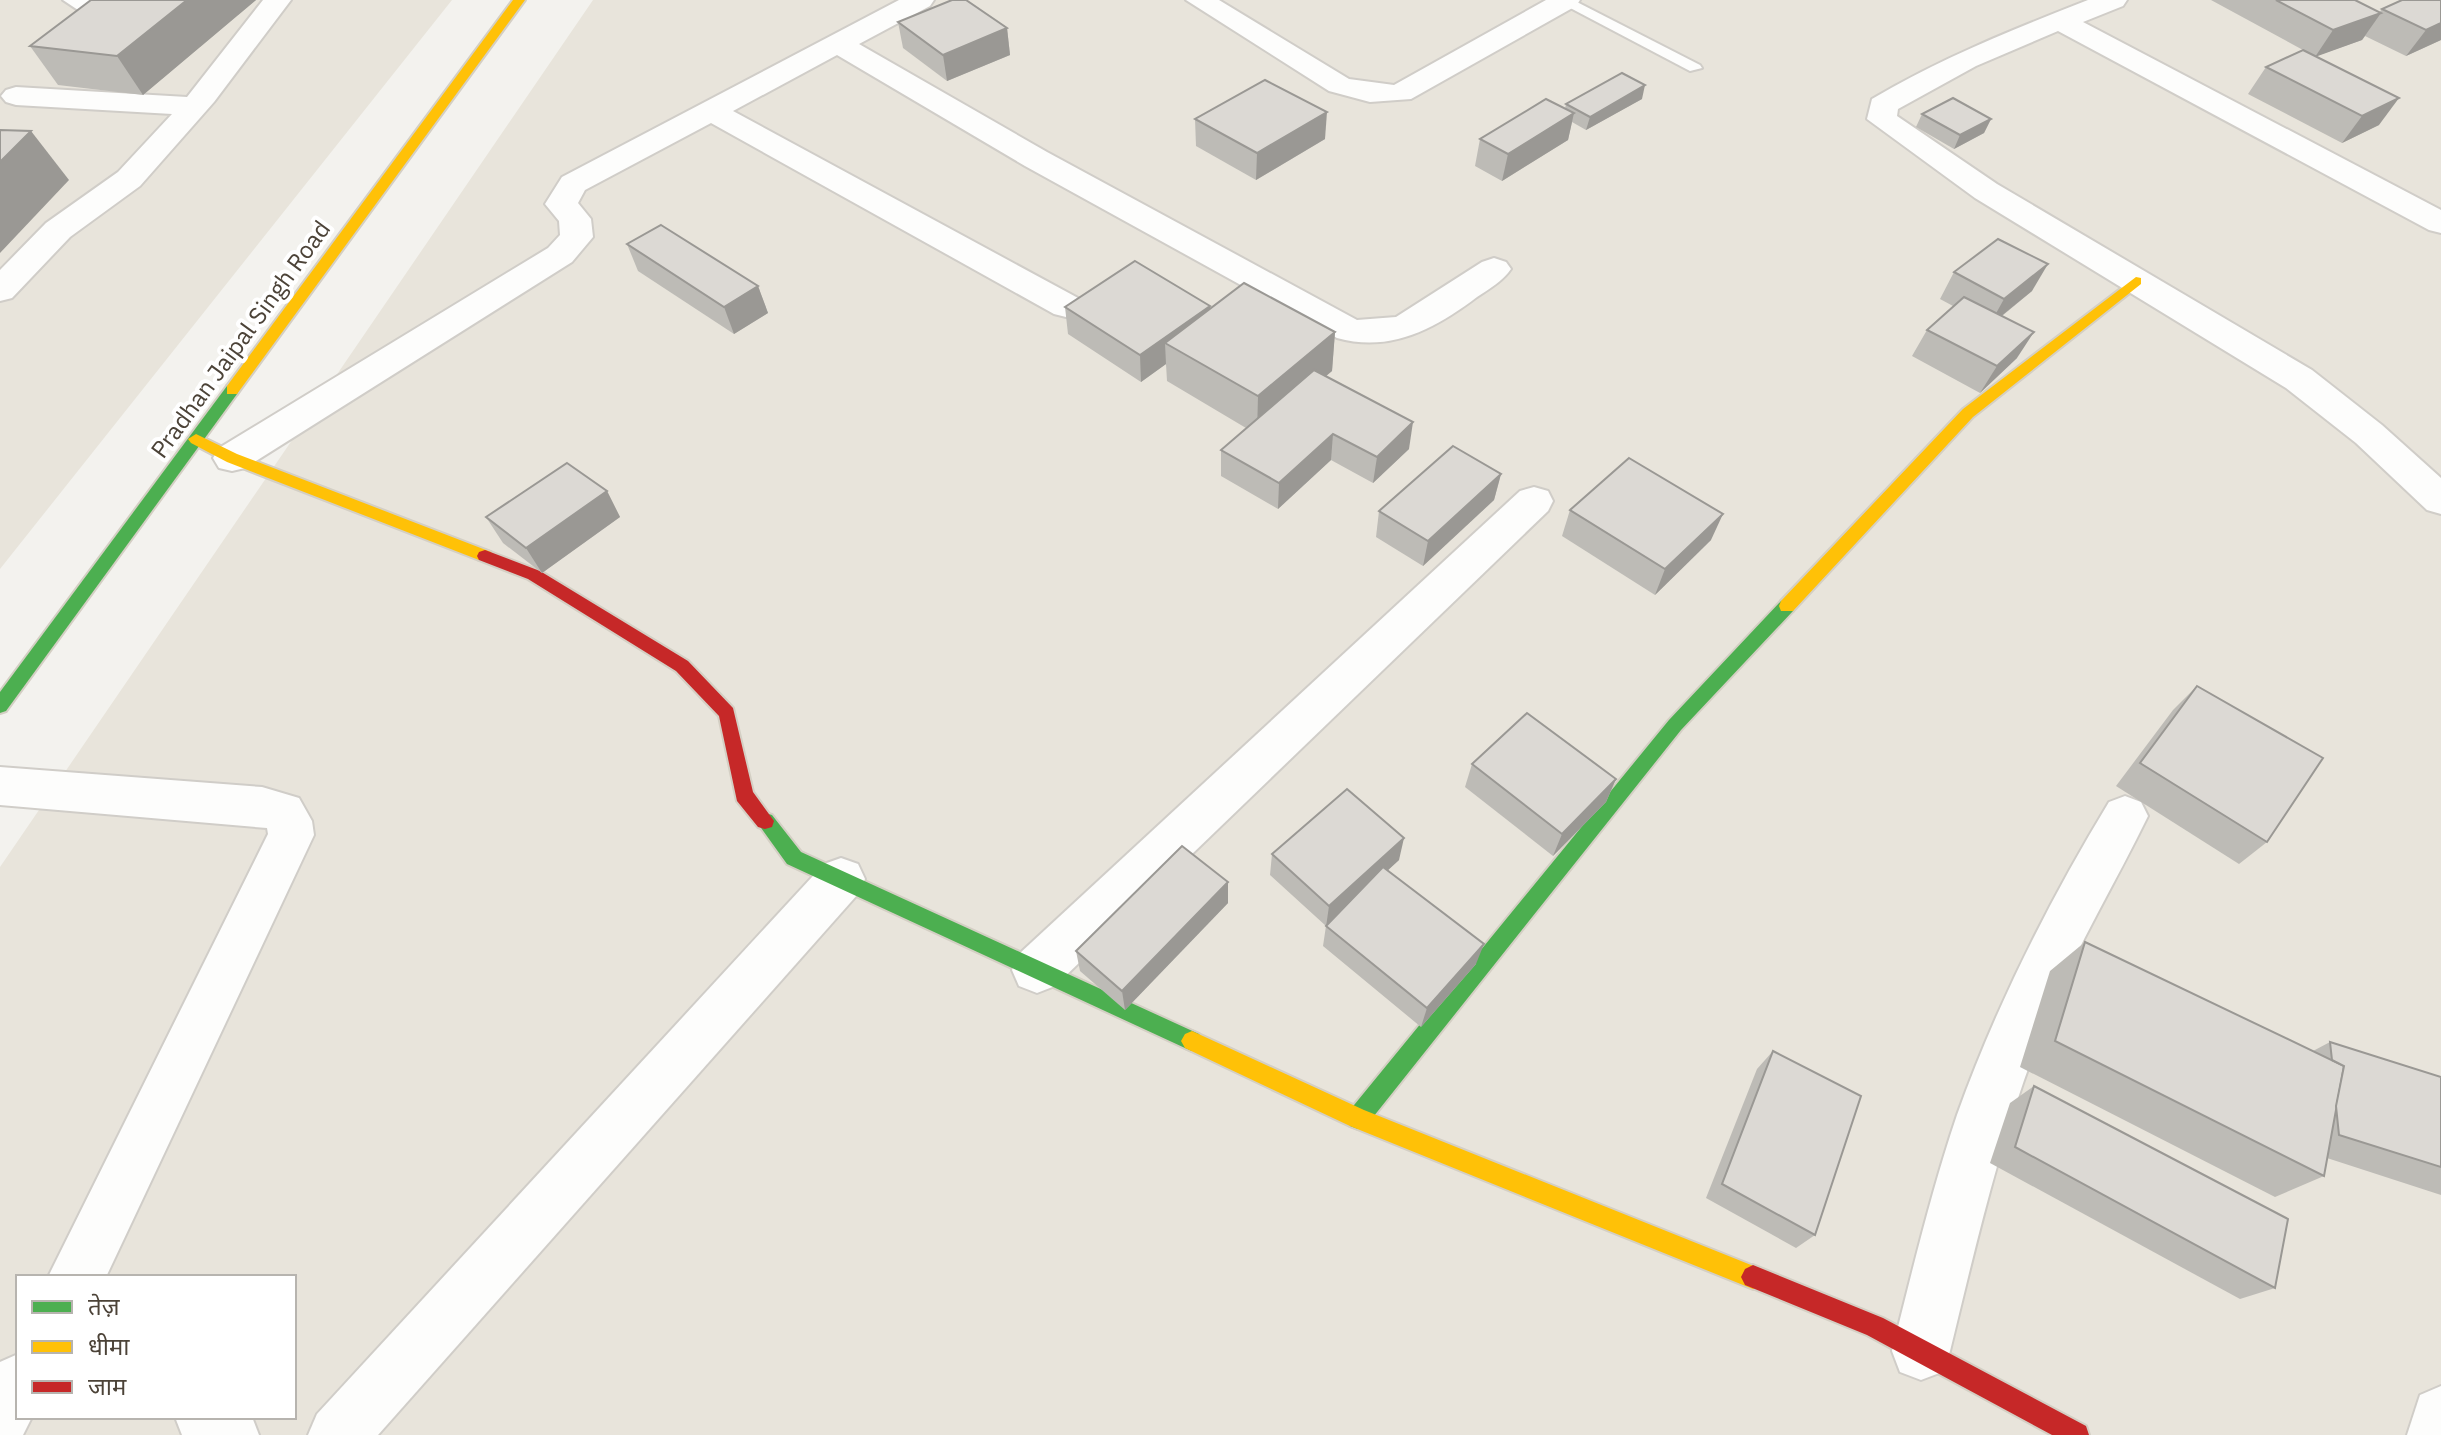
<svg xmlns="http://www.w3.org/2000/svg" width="2441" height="1435" font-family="'IBM Plex Sans','Noto Sans Devanagari',sans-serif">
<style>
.residential{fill:#e8e4db;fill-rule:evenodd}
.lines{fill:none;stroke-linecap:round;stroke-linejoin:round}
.lane-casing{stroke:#d0cdc8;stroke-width:4}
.street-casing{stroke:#d0cdc8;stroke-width:4}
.fast-casing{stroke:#d4cfc4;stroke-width:4}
.slow-casing{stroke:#d4cfc4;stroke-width:4}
.jam-casing{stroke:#d4cfc4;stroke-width:4}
.lane{fill:#fdfdfc;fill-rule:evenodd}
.street{fill:#fdfdfc;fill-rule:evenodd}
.fast{fill:#4caf50;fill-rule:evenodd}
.slow{fill:#ffc107;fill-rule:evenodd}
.jam{fill:#c62828;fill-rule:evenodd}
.wall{fill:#bdbbb6}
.shaded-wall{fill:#9a9894}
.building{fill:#dcd9d4;stroke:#9a9894;stroke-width:2}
.labels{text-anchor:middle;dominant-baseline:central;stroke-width:8;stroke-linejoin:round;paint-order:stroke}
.street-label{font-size:24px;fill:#4c4338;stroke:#fff}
</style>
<rect width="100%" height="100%" fill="#f3f2ee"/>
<!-- residential -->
<g class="residential">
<polygon points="0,0 452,0 0,569"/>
<path d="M593,0H2441V1435H0V867ZM18,1277H294V1417H18Z"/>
</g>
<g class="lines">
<defs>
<polygon id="lane" points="1573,0 1700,65 1702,68 1690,71 1557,1"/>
<g id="street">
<polygon points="63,0 97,0 126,20 122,26 102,26"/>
<polygon points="263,0 291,0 214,102 140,186 70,237 12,298 0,301 0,270 46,223 118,172 172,114 16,105 6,102 1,96 6,90 16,87 187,97"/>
<path d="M899,0H934L930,6L859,44L1047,152L1357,320L1396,317L1482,262L1494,258L1506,262L1511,269C1503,281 1489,289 1477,297C1435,329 1390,353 1337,338L1025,166L837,55L733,111L1078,298L1083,306L1078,314L1066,317L1054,314L711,123L585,190L578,203L591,219L593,237L572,262L245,468L232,471L219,468L213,458L219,448L548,248L560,235L559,221L545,204L562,177Z"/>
<polygon points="1186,0 1219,0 1349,79 1394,85 1546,0 1580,0 1576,6 1411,99 1370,102 1329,91"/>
<path d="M2088,0H2127L2123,6L2083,22L2441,210V233L2429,230L2058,31L1976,66L1898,109L1897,116L1997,184L2312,370L2382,425L2441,478V514L2427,510L2356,443L2286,388L1975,198L1867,119L1872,99C1941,58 2014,29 2088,0Z"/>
<polygon points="1534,487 1548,491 1553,501 1548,511 1055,986 1037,993 1019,986 1012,970 1019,954 1520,491"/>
<polygon points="0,767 262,787 299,798 312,821 314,835 106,1277 48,1277 268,834 267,828 0,805"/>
<path d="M2125,796L2141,802L2148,816C2116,882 2078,944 2050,1012C2004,1122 1978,1236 1950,1351L1942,1372L1921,1380L1900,1372L1892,1351C1912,1272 1931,1192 1957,1115C1996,1006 2049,901 2109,802Z"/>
<polygon points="841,858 858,864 865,879 858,894 378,1435 308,1435 317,1414 824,864"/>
<polygon points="18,1354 18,1417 32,1417 23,1435 0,1435 0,1362"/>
<polygon points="2441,1386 2441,1435 2407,1435 2420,1395"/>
<polygon points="175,1417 252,1417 259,1435 182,1435"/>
</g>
<g id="fast">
<polygon points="232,385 239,390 237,394 6,711 0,713 0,692 227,386"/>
<polygon points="1787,599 1793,601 1795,606 1793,611 1681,730 1366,1126 1358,1129 1350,1126 1347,1118 1350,1110 1669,720 1781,601"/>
<polygon points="765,813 772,815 801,852 1199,1034 1203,1041 1199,1048 1192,1051 1185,1048 787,864 756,821 758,815"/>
</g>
<g id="slow">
<polygon points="513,0 525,0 237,394 227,394 227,386"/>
<polygon points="2136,277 2141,278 2141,284 1973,417 1793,611 1781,611 1779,606 1781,601 1963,409"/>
<polygon points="196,434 237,454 491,552 493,556 491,560 479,560 227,462 191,443 188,439"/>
<polygon points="1192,1031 1364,1110 1761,1269 1765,1277 1761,1285 1753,1289 1350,1126 1185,1048 1181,1041 1185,1034"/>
</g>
<g id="jam">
<polygon points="485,550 540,571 688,661 733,708 753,792 774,821 772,827 765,829 758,827 737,801 719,716 676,671 528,579 479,560 477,556 479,552"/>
<polygon points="1753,1265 1883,1318 2086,1426 2089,1435 2052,1435 1867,1335 1745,1285 1741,1277 1745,1269"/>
</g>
</defs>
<!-- lane casing -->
<use href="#lane" class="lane-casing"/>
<!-- street casing -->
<use href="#street" class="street-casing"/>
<!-- fast casing -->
<use href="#fast" class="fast-casing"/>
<!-- slow casing -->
<use href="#slow" class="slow-casing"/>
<!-- jam casing -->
<use href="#jam" class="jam-casing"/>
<!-- lane -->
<use href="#lane" class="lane"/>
<!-- street -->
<use href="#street" class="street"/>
<!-- fast -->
<use href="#fast" class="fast"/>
<!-- slow -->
<use href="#slow" class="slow"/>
<!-- jam -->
<use href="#jam" class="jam"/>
</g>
<!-- wall -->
<g class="wall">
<polygon points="91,0 256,0 143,95 58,85 30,46"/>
<polygon points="2211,0 2355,0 2379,13 2382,9 2441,0 2441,40 2406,56 2365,36 2362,40 2316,56 2379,125 2342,143 2248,94 2266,67 2303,50"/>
<polygon points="898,22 1007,28 1010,55 947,81 903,48"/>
<polygon points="1642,99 1586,130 1572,122 1568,140 1502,181 1475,166 1480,139 1565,109 1566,104"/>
<polygon points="1922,114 1991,119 1984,133 1954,149 1916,127"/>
<polygon points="1195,119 1325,139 1256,180 1196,146"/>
<polygon points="627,244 758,286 768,313 734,334 638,271"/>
<polygon points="1954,272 2032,291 2002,316 2017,358 1980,393 1912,356 1927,330 1953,306 1940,299"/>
<polygon points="1065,307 1210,309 1335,332 1332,371 1326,376 1409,449 1373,483 1331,460 1278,509 1221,476 1221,450 1246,428 1167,381 1166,364 1141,382 1068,334"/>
<polygon points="1501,474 1494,500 1423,566 1376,537 1379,511"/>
<polygon points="607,491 620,517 542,573 503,543 486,517"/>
<polygon points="1570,510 1711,540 1655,595 1562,536"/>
<polygon points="2197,686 2267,842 2239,864 2116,786 2173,710"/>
<polygon points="1472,764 1616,779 1606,802 1553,856 1465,787"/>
<polygon points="1272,854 1399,860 1388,870 1476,964 1421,1027 1323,946 1326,926 1270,875"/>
<polygon points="1228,882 1228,903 1125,1010 1080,971 1076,951"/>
<polygon points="2085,942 2313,1051 2330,1042 2441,1077 2441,1195 2327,1158 2324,1176 2275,1197 2020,1067 2050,971"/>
<polygon points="1773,1051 1815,1235 1796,1248 1706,1198 1757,1069"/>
<polygon points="2034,1086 2275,1288 2240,1299 1990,1163 2010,1103"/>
</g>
<!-- shaded-wall -->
<g class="shaded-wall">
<polygon points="187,0 256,0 143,95 117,56"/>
<polygon points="2381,13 2362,40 2315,57 2333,30"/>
<polygon points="2441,23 2441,40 2406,56 2426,30"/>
<polygon points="1007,28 1010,55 947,81 943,55"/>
<polygon points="1645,85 1642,99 1586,130 1590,117"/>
<polygon points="2399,98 2379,125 2342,143 2362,116"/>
<polygon points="1327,112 1325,139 1256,180 1257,153"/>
<polygon points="1574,113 1568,140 1502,181 1508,154"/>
<polygon points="1991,119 1984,133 1954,149 1960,135"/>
<polygon points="31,131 69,180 0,253 0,162"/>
<polygon points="2048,264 2032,291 1989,326 2004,299"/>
<polygon points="758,286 768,313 734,334 724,307"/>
<polygon points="1210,306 1210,333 1165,343 1166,364 1141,382 1140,355"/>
<polygon points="1335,332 1332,371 1257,434 1258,396"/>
<polygon points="2034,332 2017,358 1980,393 1997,366"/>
<polygon points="1413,422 1409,449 1373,483 1377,457"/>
<polygon points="1333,434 1331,460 1278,509 1279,483"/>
<polygon points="1501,474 1494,500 1423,566 1428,541"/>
<polygon points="607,491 620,517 542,573 526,548"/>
<polygon points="1723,514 1711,540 1655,595 1665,569"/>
<polygon points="1616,779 1606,802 1553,856 1562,834"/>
<polygon points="1404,838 1399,860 1326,927 1329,906"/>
<polygon points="1228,882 1228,903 1125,1010 1122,991"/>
<polygon points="1484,944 1476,964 1421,1027 1427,1008"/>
</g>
<!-- building -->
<g class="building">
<polygon points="91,0 187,0 117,56 30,46"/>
<polygon points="952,0 966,0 1007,28 943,55 898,22"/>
<polygon points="2276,0 2355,0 2381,13 2333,30"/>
<polygon points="2402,0 2441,0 2441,23 2426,30 2382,9"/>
<polygon points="2303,50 2399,98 2362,116 2266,67"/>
<polygon points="1622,73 1645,85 1590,117 1566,104"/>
<polygon points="1265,80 1327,112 1257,153 1195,119"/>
<polygon points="1953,98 1991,119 1960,135 1922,114"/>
<polygon points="1546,99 1574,113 1508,154 1480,139"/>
<polygon points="0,130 31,131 0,162"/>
<polygon points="661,225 758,286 724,307 627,244"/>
<polygon points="1998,239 2048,264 2004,299 1954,272"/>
<polygon points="1135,261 1210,306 1140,355 1065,307"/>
<polygon points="1244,283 1335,332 1258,396 1165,343"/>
<polygon points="1964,297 2034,332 1997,366 1927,330"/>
<polygon points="1314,370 1413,422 1377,457 1333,434 1279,483 1221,450"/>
<polygon points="1453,446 1501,474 1428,541 1379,511"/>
<polygon points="1629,458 1723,514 1665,569 1570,510"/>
<polygon points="567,463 607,491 526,548 486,517"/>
<polygon points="2197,686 2323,758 2267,842 2140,763"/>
<polygon points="1527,713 1616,779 1562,834 1472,764"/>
<polygon points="1347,789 1404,838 1329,906 1272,854"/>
<polygon points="1182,846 1228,882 1122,991 1076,951"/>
<polygon points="1383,867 1484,944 1427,1008 1326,926"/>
<polygon points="2085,942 2344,1066 2324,1176 2055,1041"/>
<polygon points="2330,1042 2441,1077 2441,1167 2339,1135 2336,1106 2344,1066 2332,1060"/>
<polygon points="1773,1051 1861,1096 1815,1235 1722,1184"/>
<polygon points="2034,1086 2288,1219 2275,1288 2015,1147"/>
</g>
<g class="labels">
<!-- street labels -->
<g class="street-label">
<text transform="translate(240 339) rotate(-54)">Pradhan Jaipal Singh Road</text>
</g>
</g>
<!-- legend -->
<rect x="16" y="1275" width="280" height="144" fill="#ffffff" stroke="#b7b4af" stroke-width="2"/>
<rect x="32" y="1301" width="40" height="12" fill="#4caf50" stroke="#b7b4af" stroke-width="2"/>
<text x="88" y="1315" font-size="24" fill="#4c4338">तेज़</text>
<rect x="32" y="1341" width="40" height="12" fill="#ffc107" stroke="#b7b4af" stroke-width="2"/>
<text x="88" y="1355" font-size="24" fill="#4c4338">धीमा</text>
<rect x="32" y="1381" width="40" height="12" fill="#c62828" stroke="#b7b4af" stroke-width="2"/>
<text x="88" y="1395" font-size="24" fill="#4c4338">जाम</text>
</svg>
